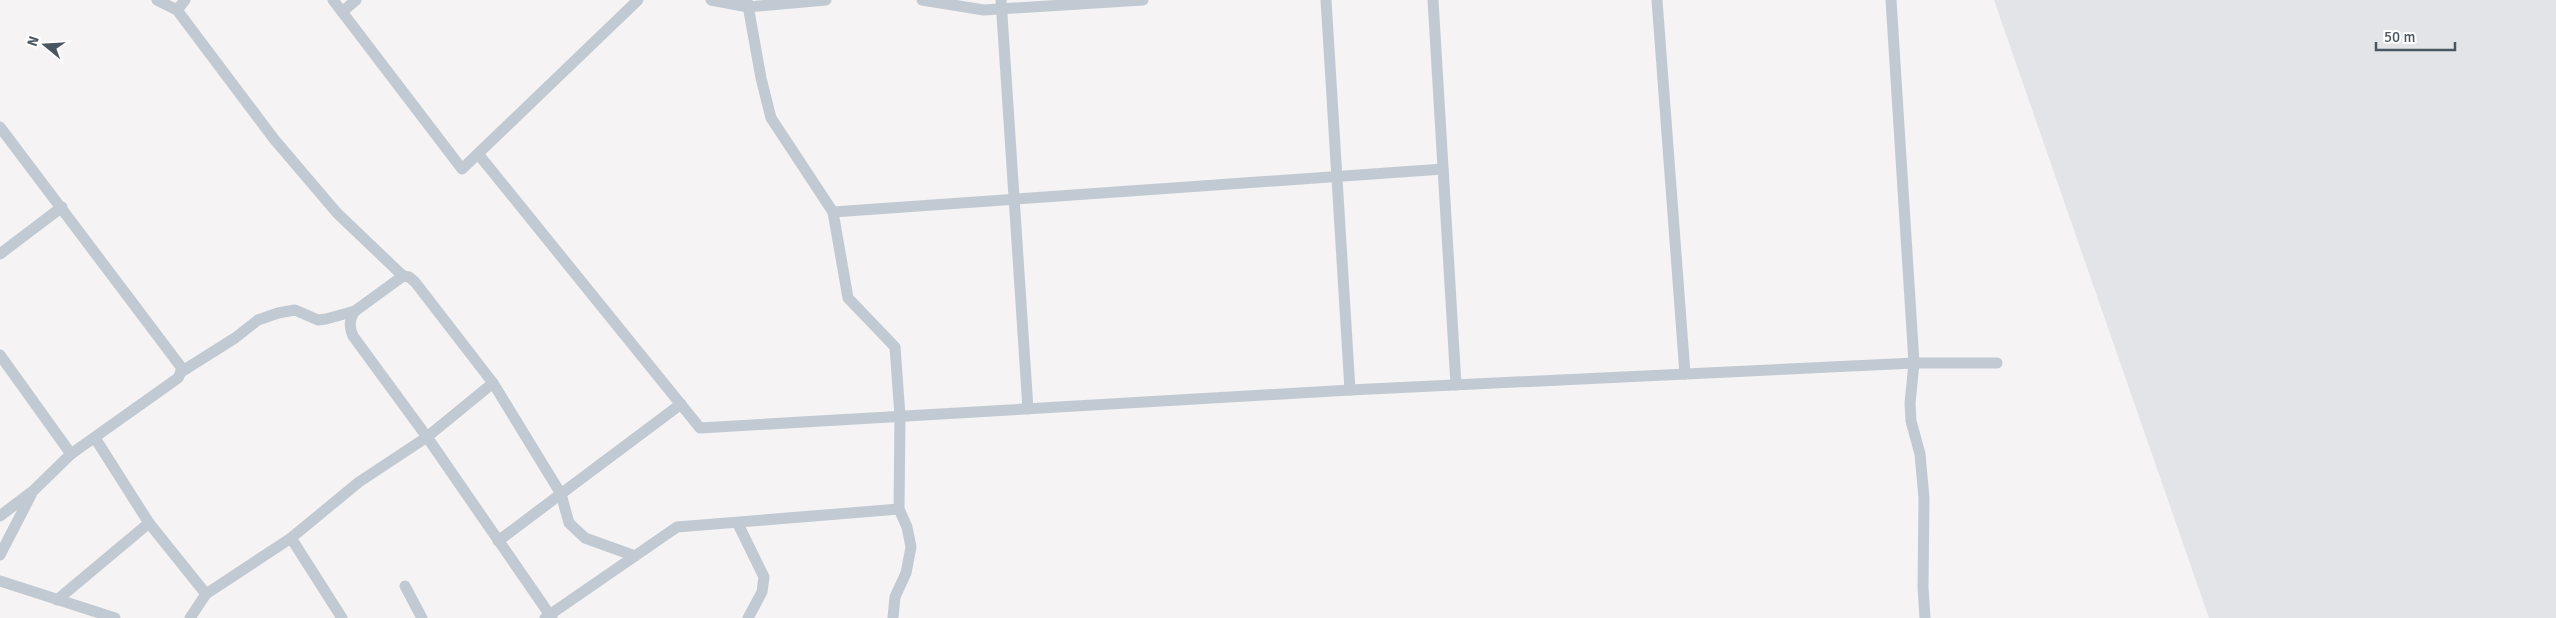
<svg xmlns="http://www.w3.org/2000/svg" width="2556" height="618" font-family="Signika,sans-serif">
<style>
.airport{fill:#e2e4e7}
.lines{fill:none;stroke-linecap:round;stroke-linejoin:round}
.street{stroke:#c1cad2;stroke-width:11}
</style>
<rect width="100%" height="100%" fill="#f5f3f3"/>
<!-- airport -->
<polygon class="airport" points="1994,0 2556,0 2556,618 2209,618"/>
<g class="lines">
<!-- street -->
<g class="street">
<polyline points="157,0 177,10 274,139 337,213 403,276"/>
<polyline points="333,0 462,169 638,0"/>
<polyline points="711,0 748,7 826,0"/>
<polyline points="747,0 761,78 771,118 833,212 1443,169"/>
<polyline points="922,0 984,10 1143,0"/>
<polyline points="1001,0 1028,409"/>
<polyline points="1326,0 1350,390"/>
<polyline points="1433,0 1456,385"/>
<polyline points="1657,0 1685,374"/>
<polyline points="1891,0 1914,363 1910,403 1911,421 1920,454 1924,498 1923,587 1925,618"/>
<polyline points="177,10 185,0"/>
<polyline points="342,12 356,0"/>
<polyline points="0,127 181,367 181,372"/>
<polyline points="479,155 700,428 1350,390 1914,363 1997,363"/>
<polyline points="833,212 848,298 895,347 900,416 899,509 907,527 911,547 906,573 895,597 893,618"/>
<polyline points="0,254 62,207"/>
<polyline points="0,355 71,454"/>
<polyline points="95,438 149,523 206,594"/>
<polyline points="0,516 33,491 71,454 178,378 181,372 235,338 258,320 278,313 295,310 318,320 326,319 355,311"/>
<polyline points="738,524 764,577 762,592 748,618"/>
<polyline points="291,538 342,618"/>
<polyline points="498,541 681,404"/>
<polyline points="0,555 31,495"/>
<polyline points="0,581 115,618"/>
<polyline points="405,586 422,618"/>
<polyline points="57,600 149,523"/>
<polyline points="190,618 206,594 291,538 359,482 427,437 493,383"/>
<polyline points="545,618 677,527 899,509"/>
<path d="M552,618L427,437L353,336C349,326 349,320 355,311L403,276L409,277L415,282L493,383L561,494L569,523L585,538L635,556"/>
</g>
</g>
<!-- north arrow -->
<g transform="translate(45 45) rotate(288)" stroke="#ffffff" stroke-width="4" paint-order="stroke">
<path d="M0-4L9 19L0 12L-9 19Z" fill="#4a5661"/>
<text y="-8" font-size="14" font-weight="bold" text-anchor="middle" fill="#4a5661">N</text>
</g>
<!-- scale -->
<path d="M2376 42v8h79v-8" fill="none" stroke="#4a5661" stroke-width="2.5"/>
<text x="2384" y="42" font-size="15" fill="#4a5661" stroke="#ffffff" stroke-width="4" paint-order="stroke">50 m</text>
</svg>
